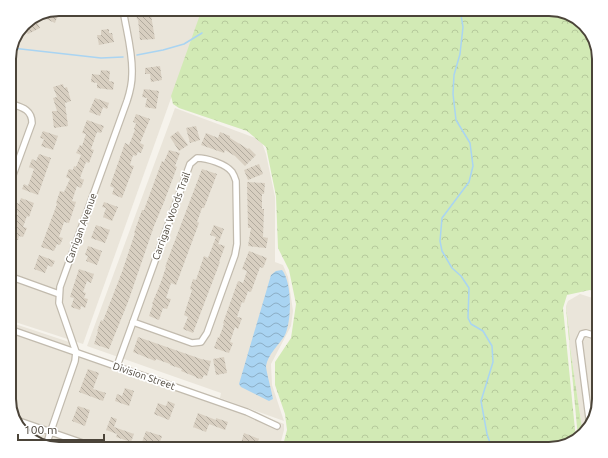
<svg xmlns="http://www.w3.org/2000/svg" width="608" height="458" font-family="Ubuntu,sans-serif">
<style>
.residential{fill:#eae5da}
.forest{fill:url(#forest-crowns)}
.wetland{fill:url(#wetland-marsh)}
.water{fill:url(#water-waves)}
.lines{fill:none;stroke-linecap:round;stroke-linejoin:round}
.stream{stroke:#a9d4f2;stroke-width:1.5}
.building{fill:url(#building-back-hatch)}
.minor-casing{stroke:#c2bbae;stroke-width:8}
.minor{stroke:#fff;stroke-width:5.5}
.labels{text-anchor:middle;dominant-baseline:central;stroke-width:3.5;stroke-linejoin:round;paint-order:stroke}
.street-label{font-size:10px;fill:#4b4439;stroke:#fff}
.rim{fill:none;stroke:#4b4439;stroke-width:2}
</style>
<defs>
<pattern id="forest-crowns" width="20" height="18" patternUnits="userSpaceOnUse"><rect width="20" height="18" fill="#d2eab5"/><path d="M2 6a3 3 0 1 1 6 0M12 15a3 3 0 1 1 6 0" fill="none" stroke="#b6ca9c"/></pattern>
<pattern id="wetland-marsh" width="20" height="14" patternUnits="userSpaceOnUse"><rect width="20" height="14" fill="#d2eab5"/><path d="M1 5h8M5 5V1M11 12h8M15 12V8" fill="none" stroke="#b6ca9c"/></pattern>
<pattern id="water-waves" width="16" height="10" patternUnits="userSpaceOnUse"><rect width="16" height="10" fill="#a9d4f2"/><path d="M0 5q4-4 8 0t8 0" fill="none" stroke="#8caec5"/></pattern>
<pattern id="building-back-hatch" width="6" height="6" patternUnits="userSpaceOnUse"><rect width="6" height="6" fill="#d8cfc1"/><path d="M-1 5l2 2M0 0l6 6M5-1l2 2" fill="none" stroke="#b1aa9e"/></pattern>
</defs>
<rect width="100%" height="100%" fill="#f6f3ec"/>
<!-- residential -->
<g class="residential">
<polygon points="59,9 203,9 83,344 9,320 9,55 26,21"/>
<polygon points="175,108 261,140 266,154 275,197 275,262 283,265 288,277 293,311 291,326 271,364 272,385 284,421 220,398 221,393 87,346"/>
<polygon points="580,294 599,300 599,334 581,330 578,332 576,340 587,431 583,435 569,340 566,306 568,301"/>
<polygon points="9,322 69,342 71,348 9,326"/>
<polygon points="9,332 72,354 72,360 48,428 17,417 9,402"/>
<polygon points="586,336 599,340 599,400 595,411 591,410 582,341 584,337"/>
<polygon points="79,357 246,415 279,430 282,425 269,418 284,424 284,430 279,449 109,449 54,430 78,362"/>
<polygon points="21,424 46,433 43,444 28,439"/>
<polygon points="52,436 91,449 58,449 49,446"/>
</g>
<!-- forest -->
<polygon class="forest" points="202,9 550,9 580,19 594,36 599,58 599,294 590,290 567,295 563,308 576,440 571,444 549,449 282,449 287,430 285,414 275,385 275,362 291,338 296,304 289,270 278,248 276,196 266,147 247,131 179,108 173,104 171,96"/>
<!-- wetland -->
<polygon class="wetland" points="566,306 570,340 569,340 583,435 578,438 566,308"/>
<!-- water -->
<path class="water" d="M282,270C292,282 292,320 285,335C279,345 268,354 266,366C266,371 272,392 273,399L269,401L241,387L239,384L271,275L276,271Z"/>
<g class="lines">
<!-- stream -->
<g class="stream">
<polyline points="460,9 463,27 460,54 454,75 453,94 456,120 470,143 473,166 469,182 442,218 440,241 442,251 452,268 461,276 469,288 468,318 471,324 483,331 492,346 493,362 481,401 487,434 492,449"/>
<polyline points="12,48 101,58 123,57"/>
<polyline points="137,55 163,50 184,44 202,33"/>
</g>
</g>
<!-- building -->
<g class="building">
<polygon points="58,9 66,9 63,17 58,15 55,23 44,18 46,14"/>
<polygon points="139,9 150,9 155,39 140,40 138,19 137,20 136,13 140,12"/>
<polygon points="35,18 40,28 28,34 24,26 32,23 30,20"/>
<polygon points="109,29 109,33 112,33 114,42 99,45 97,35 101,35 101,30"/>
<polygon points="160,66 162,80 151,82 150,74 145,74 145,68"/>
<polygon points="101,70 110,71 109,81 114,82 113,90 97,88 97,83 91,82 92,74 100,75"/>
<polygon points="63,84 64,88 67,87 71,101 65,103 68,126 54,128 52,111 57,111 53,98 57,97 53,87"/>
<polygon points="144,89 159,91 156,109 145,107 147,98 142,97"/>
<polygon points="95,98 109,103 107,109 103,107 100,116 89,112"/>
<polygon points="136,114 150,119 140,143 144,145 141,153 138,152 136,156 133,155 130,165 134,166 122,198 112,194 114,188 110,186 125,143 129,145 135,130 134,129 136,123 133,122"/>
<polygon points="87,120 104,126 101,133 97,132 91,149 94,150 89,163 86,162 80,178 84,180 81,188 77,186 72,201 76,202 69,223 64,222 59,237 63,238 60,245 57,244 54,251 41,247 57,204 56,203 60,191 64,192 70,179 66,177 69,169 73,170 74,166 76,167 81,155 76,153 80,145 82,146 86,134 82,133"/>
<polygon points="196,126 200,140 190,143 186,128"/>
<polygon points="43,131 58,136 53,150 41,146 44,139 40,138"/>
<polygon points="178,131 188,145 179,151 170,137"/>
<polygon points="220,132 230,136 230,138 248,149 249,148 256,155 245,166 235,156 225,150 224,153 201,145 206,133 218,138"/>
<polygon points="169,150 180,153 175,166 177,167 164,202 154,226 128,302 109,349 94,344 98,331 97,331 101,320 103,321 122,272 135,233 134,233 142,210 144,210 162,161 164,162"/>
<polygon points="39,154 51,158 38,195 22,189 24,184 28,186 34,169 29,167 32,159 36,161"/>
<polygon points="259,164 263,174 248,180 244,170"/>
<polygon points="202,169 217,174 204,208 202,208 197,222 199,223 176,285 171,283 166,298 171,299 167,309 163,308 159,320 149,316 153,304 152,304 161,282 166,267 165,267"/>
<polygon points="247,182 265,183 264,194 262,194 262,209 264,209 263,237 268,238 266,248 248,246 251,228 248,228"/>
<polygon points="21,198 34,203 29,217 27,216 23,227 27,228 23,237 19,236 18,240 9,237 9,227 12,228 18,213 14,211 17,203 19,204"/>
<polygon points="104,202 118,207 112,221 103,217 106,208 102,207"/>
<polygon points="96,225 110,230 105,243 91,238"/>
<polygon points="214,225 224,229 218,244 225,246 219,262 220,262 193,333 183,329 188,317 184,315 192,290 190,289 193,279 196,280 204,256 208,258 216,237 210,235"/>
<polygon points="88,246 102,251 97,265 86,261 88,256 85,255"/>
<polygon points="249,251 267,258 263,268 260,267 251,292 248,291 244,303 242,302 237,317 242,318 238,329 235,327 230,342 233,343 229,353 214,348 218,337 219,338 224,324 223,323 238,281 243,283 247,271 242,269"/>
<polygon points="39,255 55,261 52,267 48,265 45,273 34,269"/>
<polygon points="79,269 94,274 91,283 87,281 83,292 86,293 84,298 88,299 85,308 81,306 80,310 71,307 74,298 70,297"/>
<polygon points="138,337 201,359 211,361 207,376 204,375 202,379 196,378 196,377 181,371 182,369 170,365 170,364 156,359 155,361 133,352"/>
<polygon points="224,357 227,373 216,375 213,359"/>
<polygon points="88,369 99,373 93,389 106,393 103,401 79,392"/>
<polygon points="125,388 134,391 129,406 115,401 117,394 122,396"/>
<polygon points="168,401 175,404 169,420 154,414 158,403 166,406"/>
<polygon points="78,406 90,410 85,426 72,421"/>
<polygon points="198,413 216,420 216,418 228,422 225,430 209,424 206,432 193,427"/>
<polygon points="111,417 117,419 114,427 134,434 131,442 116,437 117,434 106,430"/>
<polygon points="146,431 162,436 158,448 142,442"/>
<polygon points="244,433 259,439 255,448 241,443"/>
<polygon points="171,441 184,445 182,449 168,449"/>
</g>
<g class="lines">
<defs>
<g id="minor">
<path d="M197,158C207,158 226,164 232,172C234,175 235,178 236,181L237,244L235,255L207,333L201,342L192,343L133,322L190,164Z"/>
<path d="M9,186L32,123C32,109 21,107 9,103"/>
<polyline points="9,276 59,294"/>
<polyline points="9,329 247,412 277,426"/>
<polyline points="117,366 133,322"/>
<polyline points="19,421 100,449"/>
<polyline points="590,426 579,341 582,334 586,333 599,337"/>
<path d="M46,445L75,361L76,352L59,303L60,287L127,101C130,92 132,83 132,74C133,52 126,30 123,9"/>
</g>
</defs>
<!-- minor casing -->
<use href="#minor" class="minor-casing"/>
<!-- minor -->
<use href="#minor" class="minor"/>
</g>
<g class="labels">
<!-- street labels -->
<g class="street-label">
<text transform="translate(171 216) rotate(-70)">Carrigan Woods Trail</text>
<text transform="translate(81 228) rotate(-70)">Carrigan Avenue</text>
<text transform="translate(144 376) rotate(19)">Division Street</text>
</g>
</g>
<!-- crop -->
<path d="M0 0H608V458H0ZM59 16H549A43 43 0 0 1 592 59V399A43 43 0 0 1 549 442H59A43 43 0 0 1 16 399V59A43 43 0 0 1 59 16Z" fill="#fff" fill-rule="evenodd"/>
<path class="rim" d="M59 16H549A43 43 0 0 1 592 59V399A43 43 0 0 1 549 442H59A43 43 0 0 1 16 399V59A43 43 0 0 1 59 16Z"/>
<!-- scale -->
<path d="M18 434v6h86v-6" fill="none" stroke="#4b4439" stroke-width="2"/>
<text x="24" y="434" font-size="12" fill="#4b4439" stroke="#ffffff" stroke-width="3" paint-order="stroke">100 m</text>
</svg>
